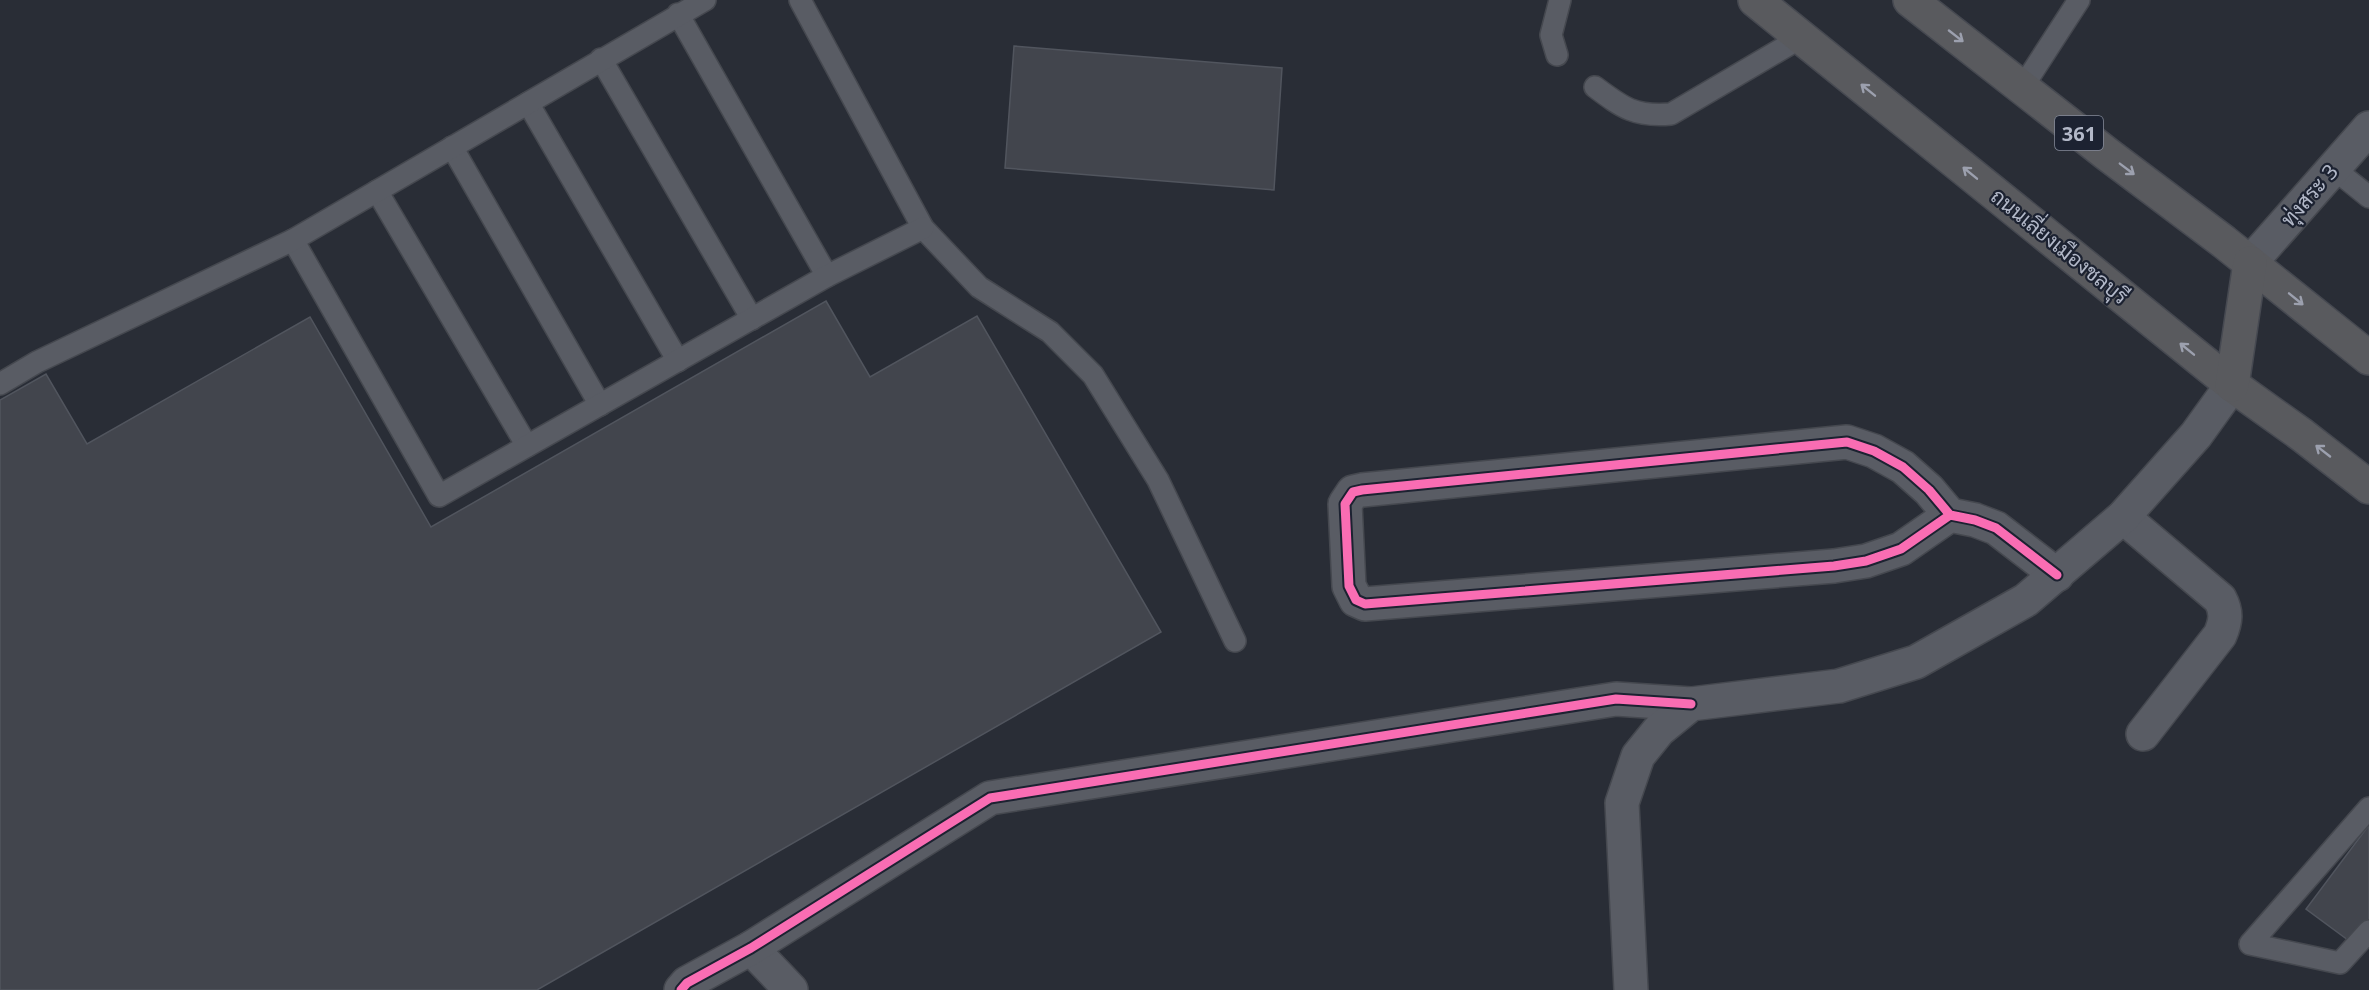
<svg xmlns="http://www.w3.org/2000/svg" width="2369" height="990" font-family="'Noto Sans',Sarabun,sans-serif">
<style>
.building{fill:#42454d;stroke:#51555e;stroke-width:1.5}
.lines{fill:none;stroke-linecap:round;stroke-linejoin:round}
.lane-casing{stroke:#45484f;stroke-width:24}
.street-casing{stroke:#45484f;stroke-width:36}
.highway-casing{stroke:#464951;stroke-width:36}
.lane{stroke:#595c64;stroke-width:21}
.street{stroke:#595c64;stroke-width:33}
.highway{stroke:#595a5e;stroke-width:33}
.cycleway-casing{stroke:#1c2231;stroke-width:13}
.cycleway{stroke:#f96db3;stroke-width:9}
.oneway{stroke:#9ca0ae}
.labels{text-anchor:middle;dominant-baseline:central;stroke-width:4.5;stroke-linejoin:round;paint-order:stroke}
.shield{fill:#1c2231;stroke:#858b9b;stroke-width:1.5}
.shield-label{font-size:20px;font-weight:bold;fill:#b2b8c8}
.street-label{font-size:21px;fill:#b2b8c8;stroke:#1c2231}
</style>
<rect width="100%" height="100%" fill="#292d36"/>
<!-- building -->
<g class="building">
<polygon points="1014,46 1282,68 1274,190 1005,168"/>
<polygon points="826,301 870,377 977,316 1161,632 537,990 0,990 0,400 46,374 87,444 310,317 431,527"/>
<polygon points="2369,825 2369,920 2352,943 2306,909"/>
</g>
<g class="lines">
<defs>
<g id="lane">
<polyline points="800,0 923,228 979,287 1050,332 1093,375 1158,480 1235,641"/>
<polyline points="678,14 827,276"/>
<polyline points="1557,55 1551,35 1560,0"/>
<polyline points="601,59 752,319"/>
<path d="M1595,87C1623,108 1635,117 1671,114L1802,37"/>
<polyline points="2022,88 2079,0"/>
<polyline points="528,103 678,361"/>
<polyline points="452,147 600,405"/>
<polyline points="2333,168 2369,197"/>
<polyline points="377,191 527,446"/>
<polyline points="293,240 439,496 827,276 923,228"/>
<polyline points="0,384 37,362 293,240 705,0"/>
<polyline points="2369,808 2250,944 2340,963 2369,931"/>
</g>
<g id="street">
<polyline points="2250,263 2369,128"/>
<polyline points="1950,515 1901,549 1866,561 1834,566 1365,604 1356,600 1349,586 1345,504 1353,492 1362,490 1847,442 1874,451 1903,467 1929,490 1950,515 1975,520 1996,528 2057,575"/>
<path d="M2123,517L2220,599C2227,612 2226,621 2220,635L2143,734"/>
<polyline points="751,948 791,990"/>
<polyline points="681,990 687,983 751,948 990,798 1616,699 1691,704"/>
<polyline points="1631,990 1622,803 1638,756 1659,730 1691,704 1839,686 1916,662 2026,600 2123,517 2196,435 2232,385"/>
</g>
<g id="highway">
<polyline points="1755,0 2232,385 2302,435 2369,487"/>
<polyline points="1910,0 2107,154 2224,242 2369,358"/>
<polyline points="2232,385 2250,263"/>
</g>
</defs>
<!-- lane casing -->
<use href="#lane" class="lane-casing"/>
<!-- street casing -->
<use href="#street" class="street-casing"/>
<!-- highway casing -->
<use href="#highway" class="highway-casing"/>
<!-- lane -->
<use href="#lane" class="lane"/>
<!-- street -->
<use href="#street" class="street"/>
<!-- highway -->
<use href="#highway" class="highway"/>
<defs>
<g id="cycleway">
<polyline points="1950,515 1901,549 1866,561 1834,566 1365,604 1356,600 1349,586 1345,504 1353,492 1362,490 1847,442 1874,451 1903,467 1929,490 1950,515 1975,520 1996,528 2057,575"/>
<polyline points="681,990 687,983 751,948 990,798 1616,699 1691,704"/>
</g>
</defs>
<!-- cycleway casing -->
<use href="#cycleway" class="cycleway-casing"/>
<!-- cycleway -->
<use href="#cycleway" class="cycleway"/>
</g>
<!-- one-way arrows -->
<defs><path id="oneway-shaft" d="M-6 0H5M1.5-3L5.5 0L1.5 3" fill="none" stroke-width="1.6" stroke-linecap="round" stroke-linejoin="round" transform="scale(1.5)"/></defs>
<g class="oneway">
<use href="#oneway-shaft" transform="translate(1956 36) rotate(38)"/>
<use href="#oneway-shaft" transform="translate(1868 90) rotate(-141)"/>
<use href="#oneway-shaft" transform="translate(2127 169) rotate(37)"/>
<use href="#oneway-shaft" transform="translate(1970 173) rotate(-141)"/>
<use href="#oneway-shaft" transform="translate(2296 299) rotate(39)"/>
<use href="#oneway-shaft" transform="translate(2187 349) rotate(-141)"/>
<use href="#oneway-shaft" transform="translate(2323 451) rotate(-142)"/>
</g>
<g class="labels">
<!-- shield labels -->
<rect class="shield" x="2055" y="116" width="48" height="34" rx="4.5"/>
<g class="shield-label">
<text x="2079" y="133">361</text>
</g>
<!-- street labels -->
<g class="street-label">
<text transform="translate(2309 195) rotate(-49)">ทุ่งสระ 3</text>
<text transform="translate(2060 246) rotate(39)">ถนนเลี่ยงเมืองชลบุรี</text>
</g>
</g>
</svg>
